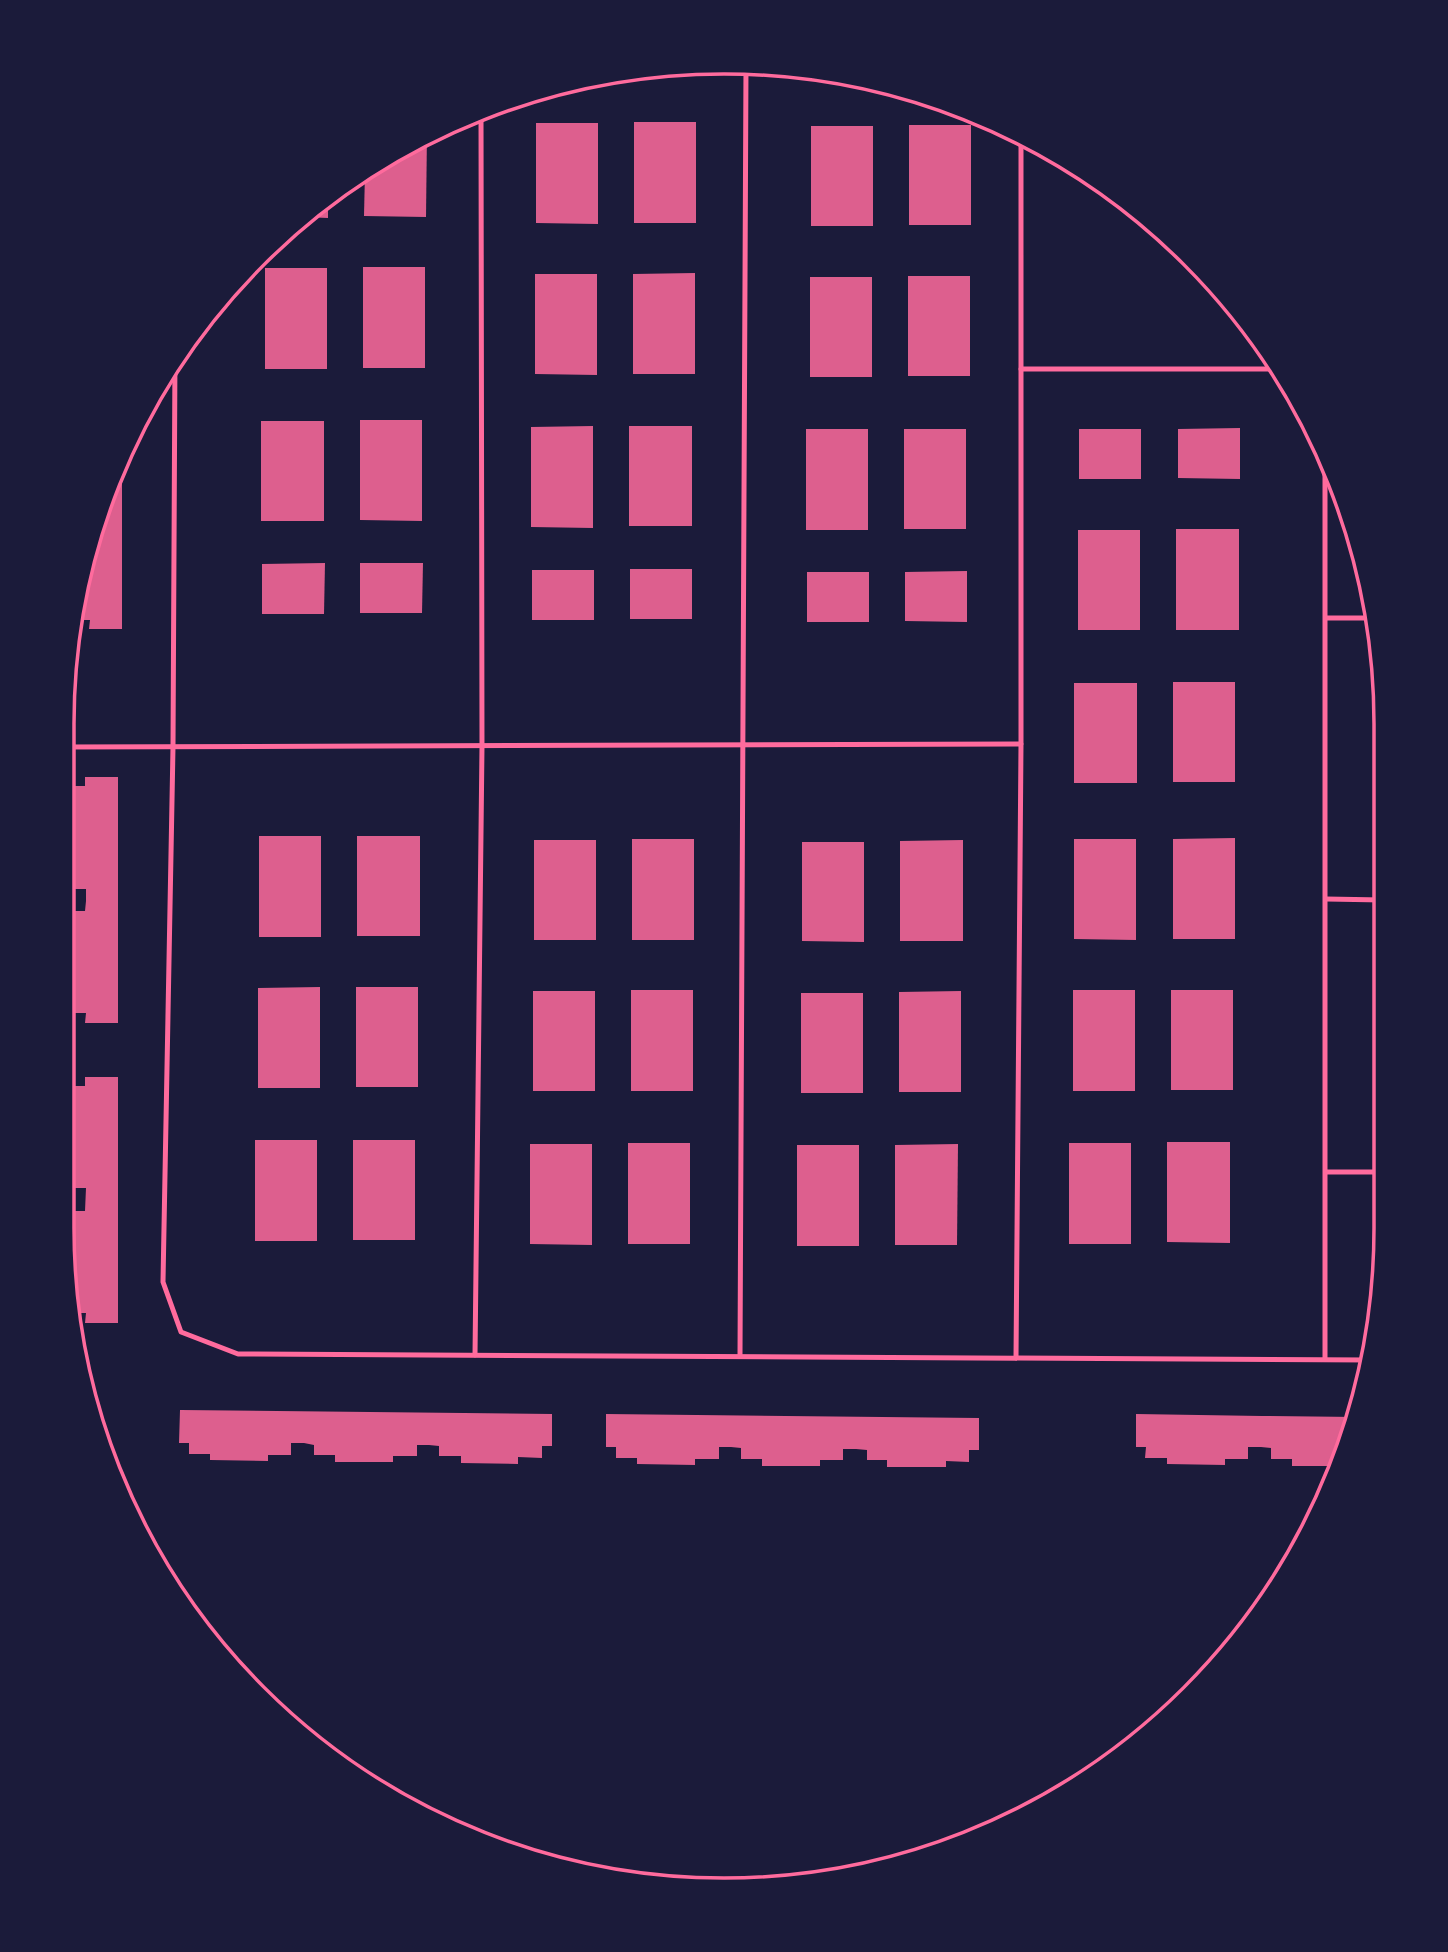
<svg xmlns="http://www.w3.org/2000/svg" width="1448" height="1952" font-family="'Work Sans',sans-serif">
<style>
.building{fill:#dd5f8e}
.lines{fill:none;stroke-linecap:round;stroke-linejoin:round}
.service{stroke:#ff6b9d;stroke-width:5}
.rim{fill:none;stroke:#ff6b9d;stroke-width:3.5}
</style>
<rect width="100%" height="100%" fill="#1b1b3a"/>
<!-- building -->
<g class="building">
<rect x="634" y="122" width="62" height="101"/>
<polygon points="536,123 598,123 598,224 536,223"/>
<rect x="909" y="125" width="62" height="100"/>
<rect x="811" y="126" width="62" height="100"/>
<polygon points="427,132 426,217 364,216 365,171"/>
<polygon points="328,193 328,218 303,217 321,198"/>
<rect x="363" y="267" width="62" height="101"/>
<rect x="265" y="268" width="62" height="101"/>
<polygon points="695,273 695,374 633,374 633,274"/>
<polygon points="535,274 597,274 597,375 535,374"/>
<rect x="908" y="276" width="62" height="100"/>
<rect x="810" y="277" width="62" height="100"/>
<polygon points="360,420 422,420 422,521 360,520"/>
<rect x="261" y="421" width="63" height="100"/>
<polygon points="593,426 593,528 531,527 531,427"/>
<rect x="629" y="426" width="63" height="100"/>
<polygon points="1240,428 1240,479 1178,478 1178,429"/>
<rect x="806" y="429" width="62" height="101"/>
<rect x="904" y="429" width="62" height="100"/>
<rect x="1079" y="429" width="62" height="50"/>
<polygon points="122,469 122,629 89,629 90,620 78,620 79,596 77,596 84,553"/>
<rect x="1176" y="529" width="63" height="101"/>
<rect x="1078" y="530" width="62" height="100"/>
<polygon points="325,563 324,614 262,614 262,564"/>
<polygon points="360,563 423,563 422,613 360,613"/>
<rect x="630" y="569" width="62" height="50"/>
<rect x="532" y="570" width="62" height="50"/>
<polygon points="967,571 967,622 905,621 905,572"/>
<rect x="807" y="572" width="62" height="50"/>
<rect x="1173" y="682" width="62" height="100"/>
<rect x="1074" y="683" width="63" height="100"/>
<polygon points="85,777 118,777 118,1023 85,1023 86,1013 74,1013 74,990 68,990 68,932 75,932 75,911 85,911 86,901 86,889 74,889 74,865 68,865 68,807 75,807 75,786 85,786"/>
<rect x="259" y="836" width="62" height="101"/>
<rect x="357" y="836" width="63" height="100"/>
<polygon points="1235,838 1235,939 1173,939 1173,839"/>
<rect x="632" y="839" width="62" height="101"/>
<polygon points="1074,839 1136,839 1136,940 1074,939"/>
<rect x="534" y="840" width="62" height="100"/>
<polygon points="963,840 963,941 900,941 900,841"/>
<polygon points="802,842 864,842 864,942 802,941"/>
<polygon points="320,987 320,1088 258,1088 258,988"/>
<rect x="356" y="987" width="62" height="100"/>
<rect x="631" y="990" width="62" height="101"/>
<rect x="1073" y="990" width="62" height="101"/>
<rect x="1171" y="990" width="62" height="100"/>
<rect x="533" y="991" width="62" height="100"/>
<polygon points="961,991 961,1092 899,1092 899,992"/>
<rect x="801" y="993" width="62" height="100"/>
<polygon points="85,1077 118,1077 118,1323 85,1323 86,1313 74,1313 74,1290 69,1290 68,1232 75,1232 75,1211 85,1211 86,1188 74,1188 74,1165 68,1165 68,1107 75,1108 75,1086 85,1086"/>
<rect x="255" y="1140" width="62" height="101"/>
<rect x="353" y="1140" width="62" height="100"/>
<polygon points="1167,1142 1230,1142 1230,1243 1167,1242"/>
<rect x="628" y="1143" width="62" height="101"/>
<rect x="1069" y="1143" width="62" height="101"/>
<polygon points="530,1144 592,1144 592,1245 530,1244"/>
<polygon points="958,1144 957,1245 895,1245 895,1145"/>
<rect x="797" y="1145" width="62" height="101"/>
<polygon points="180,1410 552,1414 552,1446 542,1446 542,1458 518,1457 518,1464 461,1463 461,1456 439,1456 439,1446 429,1445 417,1445 417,1456 393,1456 393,1462 335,1462 335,1455 314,1455 314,1445 304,1443 291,1443 291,1455 268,1455 268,1461 210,1460 210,1454 189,1454 189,1443 179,1443"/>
<polygon points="606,1414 979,1418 979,1450 969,1450 969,1462 946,1461 946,1467 887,1467 887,1460 867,1460 867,1450 856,1449 843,1449 843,1460 820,1460 820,1466 762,1466 762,1459 741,1459 741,1448 731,1447 719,1447 719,1459 695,1459 695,1465 637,1464 637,1458 616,1458 616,1447 606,1447"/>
<polygon points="1136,1414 1262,1416 1357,1417 1337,1466 1292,1466 1292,1459 1271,1459 1271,1448 1261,1447 1248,1447 1248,1459 1225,1459 1225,1465 1167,1464 1167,1458 1145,1458 1146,1447 1136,1447"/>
</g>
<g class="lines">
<!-- service -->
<g class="service">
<polyline points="175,353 173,747 163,1282 181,1332 238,1354 1371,1360"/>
<polyline points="1021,369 1278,369"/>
<polyline points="1327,618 1376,618"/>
<polyline points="62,747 1021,744"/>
<polyline points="1326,899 1383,900"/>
<polyline points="1326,1172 1385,1172"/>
<polyline points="475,1355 482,746 481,111"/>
<polyline points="740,1356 746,65"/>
<polyline points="1016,1358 1021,744 1021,135"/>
<polyline points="1325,1359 1325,452"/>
</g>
</g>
<!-- crop -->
<path d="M0 0H1448V1952H0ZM724 74H724A650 650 0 0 1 1374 724V1228A650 650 0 0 1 724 1878H724A650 650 0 0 1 74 1228V724A650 650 0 0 1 724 74Z" fill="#1b1b3a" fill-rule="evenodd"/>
<path class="rim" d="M724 74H724A650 650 0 0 1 1374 724V1228A650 650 0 0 1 724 1878H724A650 650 0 0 1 74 1228V724A650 650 0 0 1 724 74Z"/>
</svg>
